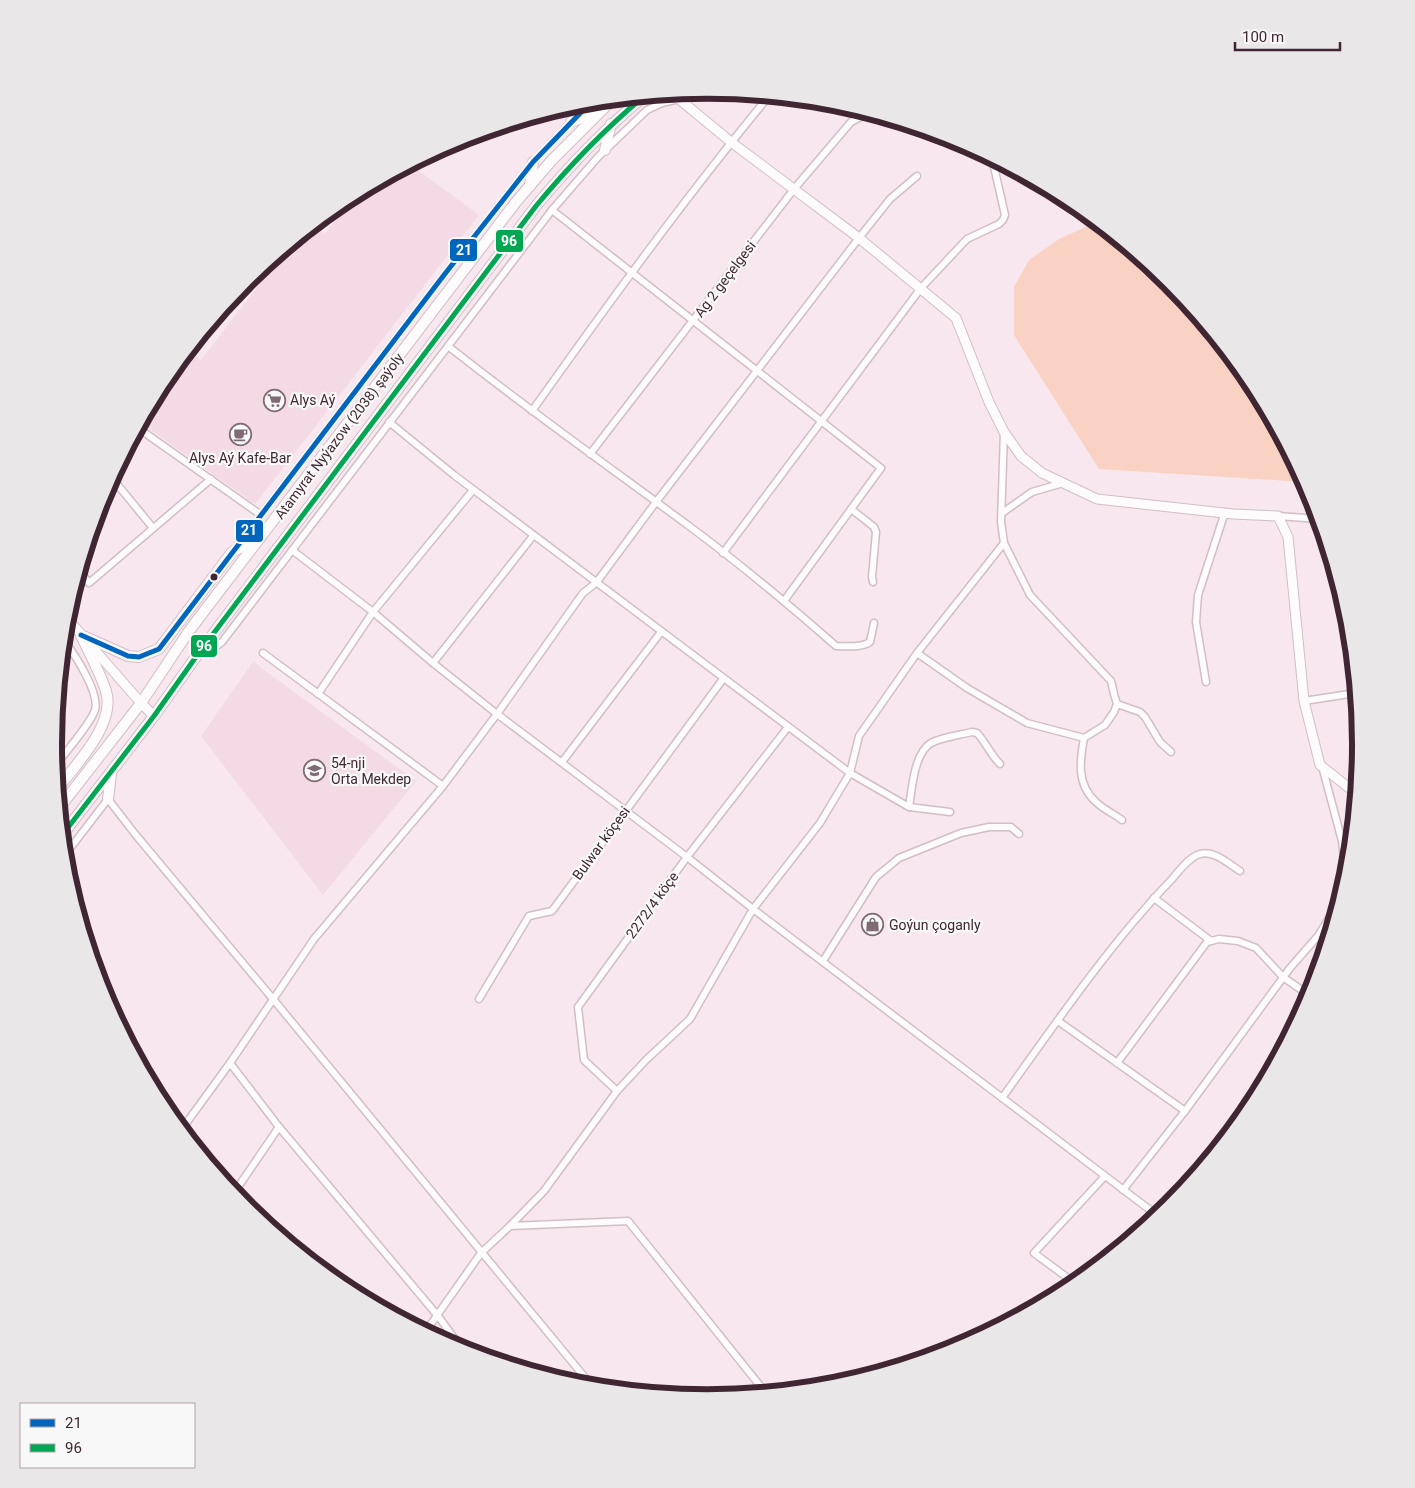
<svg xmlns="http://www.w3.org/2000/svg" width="1415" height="1488" font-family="Roboto,sans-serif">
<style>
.built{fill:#f3dae4}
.green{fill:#fad2c3}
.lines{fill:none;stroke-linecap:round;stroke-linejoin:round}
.street-casing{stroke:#d2bec6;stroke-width:9}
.secondary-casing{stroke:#d2bec6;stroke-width:11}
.primary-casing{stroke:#d2bec6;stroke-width:12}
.street{stroke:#fefbfc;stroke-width:6}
.secondary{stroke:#fefbfc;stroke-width:9}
.primary{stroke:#fefbfc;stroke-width:10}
.bus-1-casing{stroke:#f8f8f8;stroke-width:9}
.bus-2-casing{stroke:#f8f8f8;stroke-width:9}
.bus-1{stroke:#0065bd;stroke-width:5}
.bus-2{stroke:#00a651;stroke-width:5}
.bus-dot{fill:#402632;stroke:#f8f8f8;stroke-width:2}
.labels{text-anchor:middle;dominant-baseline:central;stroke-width:4.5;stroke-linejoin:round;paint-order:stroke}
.street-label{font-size:14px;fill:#402632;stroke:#f8f8f8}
.poi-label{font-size:14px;fill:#402632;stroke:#f8f8f8;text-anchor:start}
.rim{fill:none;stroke:#402632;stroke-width:6}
.line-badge{stroke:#f8f8f8;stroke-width:2}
.badge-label{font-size:14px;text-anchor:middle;font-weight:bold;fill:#fff}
</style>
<rect width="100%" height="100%" fill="#f8e7ee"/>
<!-- built -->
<g class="built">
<polygon points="411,165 479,215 255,504 141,423 164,381 188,351 201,360 289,246 314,226 325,234 356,194"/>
<polygon points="253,662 416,781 323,895 201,736"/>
</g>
<!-- green -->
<polygon class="green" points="1097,222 1170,282 1251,381 1305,482 1099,469 1014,335 1014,287 1029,260 1059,239"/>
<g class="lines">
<defs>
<g id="street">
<polyline points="552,210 881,468 784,601"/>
<path d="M448,346C526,408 608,466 689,526C739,563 788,604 836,646C847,646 861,648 870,642L874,623"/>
<path d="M532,411C608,304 685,198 769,96"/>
<polyline points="389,422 454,475 850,773 909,807 950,812"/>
<polyline points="138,428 261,515"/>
<path d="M1004,432L1001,522L1004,543L1030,595L1111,681L1114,694L1117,704L1114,712L1105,725L1084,738C1080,760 1076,784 1096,802C1103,809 1114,814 1122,820"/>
<polyline points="590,454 794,189 851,122 868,113"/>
<polyline points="112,478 153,528"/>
<polyline points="851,509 874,527 876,532 872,577 873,582"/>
<polyline points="1002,513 1032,492 1063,483"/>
<polyline points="1278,516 1319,519"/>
<polyline points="235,549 444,275 533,162 571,122"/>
<polyline points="292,550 373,612 433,663 497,714 687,857 753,909 1158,1216"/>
<polyline points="723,553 921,288 967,239 999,224 1003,220 1005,215 992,158"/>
<polyline points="80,571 89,583 211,479"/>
<polyline points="263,653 443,786"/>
<polyline points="917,653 967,688 1027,723 1084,738"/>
<polyline points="199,654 210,651 222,642 552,210 598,157 647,110 662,103 679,99 680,93"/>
<polyline points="433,663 533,536"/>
<polyline points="1206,682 1196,622 1198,595 1225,512"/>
<polyline points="318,694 373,612 473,490"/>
<polyline points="1304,701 1356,693"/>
<polyline points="1117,704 1140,712 1145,717 1160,742 1171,752"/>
<polyline points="562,762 661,632"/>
<path d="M56,765C66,751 90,725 95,710C100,693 75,655 64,640"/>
<polyline points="1322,766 1342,841 1346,879"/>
<path d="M909,807C912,789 914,753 931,743C942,737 960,735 972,732L977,733C986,743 991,755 1000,764"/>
<polyline points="65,855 108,799 135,834 273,999 592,1386"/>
<polyline points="1154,898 1211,941"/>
<polyline points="823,961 876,877 899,858 961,833 989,827 1011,827 1019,834"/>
<polyline points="479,999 529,916 552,911 723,679"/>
<polyline points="1058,1021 1185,1111"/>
<polyline points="230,1063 279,1127 438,1316 463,1350"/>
<polyline points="1117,1063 1207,942 1219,939 1238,941 1256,948 1283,977 1310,996"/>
<polyline points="617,1091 584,1060 578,1007 687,857 788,727"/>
<path d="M1002,1098C1056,1023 1108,946 1172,879C1179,871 1189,857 1200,854C1214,850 1229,864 1240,871"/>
<polyline points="170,1114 184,1126"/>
<polyline points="182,1129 230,1063 314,939 443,786 497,714 583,593 596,583 656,502 859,238 890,199 917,176"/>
<polyline points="1123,1190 1185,1111 1290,968 1318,936 1340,900"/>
<polyline points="234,1193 279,1127"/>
<polyline points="510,1226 544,1191 617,1091 646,1060 690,1019 753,909 820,823 850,773 859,736 917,653 1004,543"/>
<polyline points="1076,1284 1034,1253 1105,1176"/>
<polyline points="426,1331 481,1253 510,1226 628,1221 765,1392"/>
</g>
<g id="secondary">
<polyline points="674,94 679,99 731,142 859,238 956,318 989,402 1004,432 1021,456 1042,473 1097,499 1233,514 1278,516 1288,537 1304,701 1320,765 1353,791 1357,791"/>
<polyline points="66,617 141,703 154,716"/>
</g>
<g id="primary">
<polyline points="574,119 591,102"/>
<polyline points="571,122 598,111"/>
<polyline points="605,150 611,124"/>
<polyline points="530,186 533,162"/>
<polyline points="81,635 128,656 139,657 159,649 232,552 260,538"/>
<path d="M58,788C77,763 116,724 106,691C100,672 89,653 81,635"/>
<polyline points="108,799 111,774"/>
<polyline points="60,807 141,703 189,631 516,202 551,161 612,100"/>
<path d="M63,834L154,716L198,654L536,206C569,166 604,130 643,97"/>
</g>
</defs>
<!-- street casing -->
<use href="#street" class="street-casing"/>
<!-- secondary casing -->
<use href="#secondary" class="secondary-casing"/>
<!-- primary casing -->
<use href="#primary" class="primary-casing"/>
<!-- street -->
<use href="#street" class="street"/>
<!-- secondary -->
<use href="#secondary" class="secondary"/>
<!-- primary -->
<use href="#primary" class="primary"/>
<defs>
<polyline id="bus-1" points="81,635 128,656 139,657 159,649 444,275 533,162 591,102"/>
<path id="bus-2" d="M63,834L154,716L198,654L536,206C569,166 604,130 643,97"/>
</defs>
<!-- bus-1 casing -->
<use href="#bus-1" class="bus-1-casing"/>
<!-- bus-2 casing -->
<use href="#bus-2" class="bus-2-casing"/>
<!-- bus-1 -->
<use href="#bus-1" class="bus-1"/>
<!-- bus-2 -->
<use href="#bus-2" class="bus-2"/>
</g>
<!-- icons -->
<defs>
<symbol id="supermarket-ring" viewBox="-11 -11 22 22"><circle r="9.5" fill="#f8f8f8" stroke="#806a74" stroke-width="1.5"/><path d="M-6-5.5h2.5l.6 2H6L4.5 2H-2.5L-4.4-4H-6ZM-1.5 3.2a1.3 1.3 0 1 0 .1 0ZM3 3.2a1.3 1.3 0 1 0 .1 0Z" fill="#806a74"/></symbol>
<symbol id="cafe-ring" viewBox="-11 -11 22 22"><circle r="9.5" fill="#f8f8f8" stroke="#806a74" stroke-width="1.5"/><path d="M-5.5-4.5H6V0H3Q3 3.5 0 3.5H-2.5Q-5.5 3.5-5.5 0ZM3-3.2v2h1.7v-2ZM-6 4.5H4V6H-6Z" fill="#806a74"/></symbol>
<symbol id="school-ring" viewBox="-11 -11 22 22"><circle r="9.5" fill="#f8f8f8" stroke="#806a74" stroke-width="1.5"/><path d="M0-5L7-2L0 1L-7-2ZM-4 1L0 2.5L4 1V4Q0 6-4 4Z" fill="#806a74"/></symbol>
<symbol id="shop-ring" viewBox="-11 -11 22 22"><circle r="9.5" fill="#f8f8f8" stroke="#806a74" stroke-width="1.5"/><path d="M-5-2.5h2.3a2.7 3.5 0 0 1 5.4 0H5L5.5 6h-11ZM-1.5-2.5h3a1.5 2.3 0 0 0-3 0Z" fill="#806a74"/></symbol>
</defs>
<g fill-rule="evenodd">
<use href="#supermarket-ring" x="262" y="388" width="25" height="25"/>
<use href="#cafe-ring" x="228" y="422" width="25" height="25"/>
<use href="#school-ring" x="302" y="758" width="25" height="25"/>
<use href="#shop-ring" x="860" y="912" width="25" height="25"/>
</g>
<!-- markers -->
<circle class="bus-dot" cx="214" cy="577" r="4.5"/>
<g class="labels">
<!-- street labels -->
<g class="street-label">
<text transform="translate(725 279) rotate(-53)">Ag 2 geçelgesi</text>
<text transform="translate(339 436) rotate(-53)">Atamyrat Nyýazow (2038) şaýoly</text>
<text transform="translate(601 843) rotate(-54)">Bulwar köçesi</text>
<text transform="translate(652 905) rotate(-54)">2272/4 köçe</text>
</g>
<!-- poi labels -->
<g class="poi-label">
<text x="290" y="400">Alys Aý</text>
<text x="240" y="458" text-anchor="middle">Alys Aý Kafe-Bar</text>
<text x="331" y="763">54-nji<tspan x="331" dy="16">Orta Mekdep</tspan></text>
<text x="889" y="925">Goýun çoganly</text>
</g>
</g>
<!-- crop -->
<path d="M0 0H1415V1488H0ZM62 744a645 645 0 1 1 1290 0a645 645 0 1 1-1290 0Z" fill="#e9e7e8" fill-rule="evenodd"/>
<path class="rim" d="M62 744a645 645 0 1 1 1290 0a645 645 0 1 1-1290 0Z"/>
<g class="line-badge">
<rect x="495" y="229" width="29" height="24" rx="5" fill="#00a651"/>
<rect x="449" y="238" width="29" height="24" rx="5" fill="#0065bd"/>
<rect x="235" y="519" width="29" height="24" rx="5" fill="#0065bd"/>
<rect x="190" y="634" width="28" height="24" rx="5" fill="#00a651"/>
</g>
<g class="badge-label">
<text x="509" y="246">96</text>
<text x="464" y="255">21</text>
<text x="249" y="535">21</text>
<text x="204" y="651">96</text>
</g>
<!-- legend -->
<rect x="20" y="1403" width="175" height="65" fill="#f8f8f8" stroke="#aea4a9"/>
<rect x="30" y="1419" width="25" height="8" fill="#0065bd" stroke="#aea4a9"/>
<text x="65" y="1428" font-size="15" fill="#402632">21</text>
<rect x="30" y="1444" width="25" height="8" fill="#00a651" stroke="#aea4a9"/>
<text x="65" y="1453" font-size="15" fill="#402632">96</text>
<!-- scale -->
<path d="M1235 42v8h105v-8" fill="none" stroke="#402632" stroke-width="2.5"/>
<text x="1242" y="42" font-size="15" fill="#402632" stroke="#f8f8f8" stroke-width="4" paint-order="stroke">100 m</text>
</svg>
